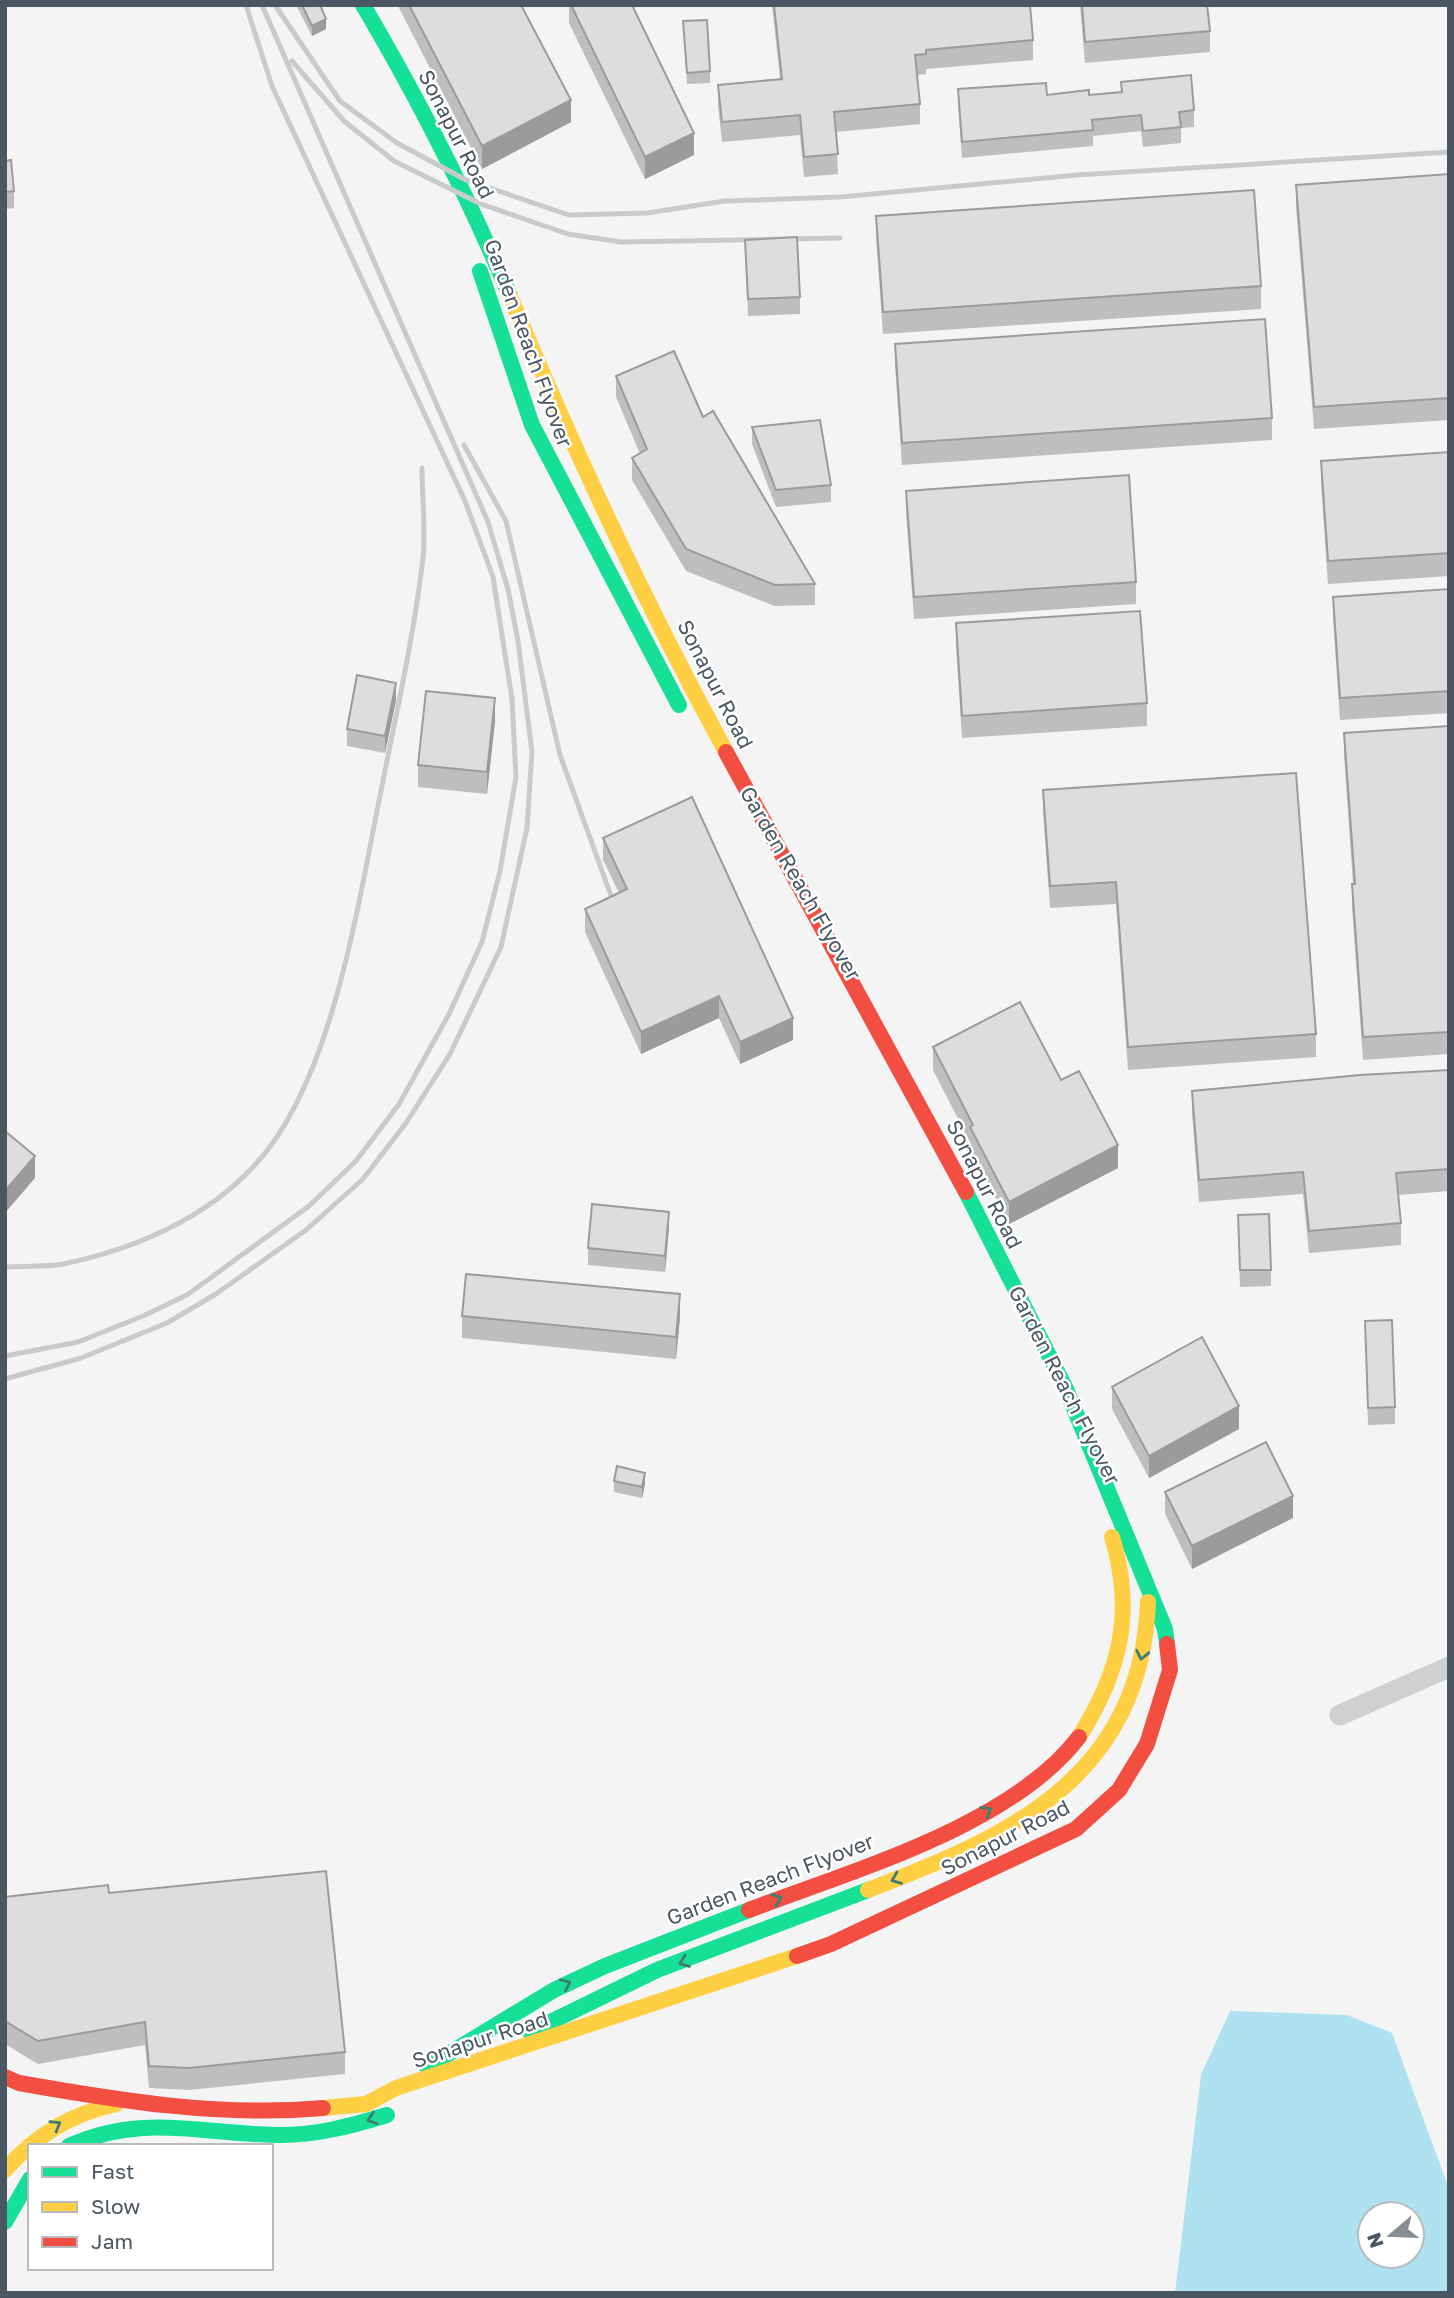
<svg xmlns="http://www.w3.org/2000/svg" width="1454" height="2298" font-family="'Golos Text',sans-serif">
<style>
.water{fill:#aee2f0;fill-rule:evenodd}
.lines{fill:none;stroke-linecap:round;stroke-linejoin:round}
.street{stroke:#ced0d2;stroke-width:21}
.fast{stroke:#16e098;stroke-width:16}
.slow{stroke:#ffcf43;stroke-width:16}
.jam{stroke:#f24e42;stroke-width:16}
.rail{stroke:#c9cacc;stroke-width:5}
.wall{fill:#bebebf}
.shaded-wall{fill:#9b9b9b}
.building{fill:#ddddde;stroke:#9b9b9b;stroke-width:2}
.oneway{stroke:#3a7f72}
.labels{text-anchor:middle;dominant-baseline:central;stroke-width:5;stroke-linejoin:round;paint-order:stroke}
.street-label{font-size:21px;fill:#4a5661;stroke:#fff}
</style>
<rect width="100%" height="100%" fill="#f4f4f4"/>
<!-- water -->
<path class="water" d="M1230,2011L1347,2015L1392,2033L1449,2189V2293H1175L1201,2075ZM1370,2214H1412V2256H1370Z"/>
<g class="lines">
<!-- street -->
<polyline class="street" points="1340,1715 1449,1667"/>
<!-- fast -->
<g class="fast">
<path d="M363,5C419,100 467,194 510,296"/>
<polyline points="480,271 532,425 679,705"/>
<polyline points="966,1192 1066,1389 1165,1629 1167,1644"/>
<polyline points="530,2032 657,1970 868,1890"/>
<polyline points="427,2067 554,1990 605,1966 749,1910"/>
<path d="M69,2146C141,2113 201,2134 276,2135C314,2136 351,2126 387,2115"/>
<polyline points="5,2222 30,2179"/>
</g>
<!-- slow -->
<g class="slow">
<path d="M510,296C574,451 646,605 726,752"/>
<path d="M1079,1737C1120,1672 1135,1613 1112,1537"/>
<path d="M868,1890C1012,1836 1141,1776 1148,1602"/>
<polyline points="323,2108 366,2104 396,2088 797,1956"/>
<path d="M5,2170C36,2135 71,2114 116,2104"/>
</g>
<!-- jam -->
<g class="jam">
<polyline points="726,752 966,1192"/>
<path d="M749,1910C851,1871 1011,1826 1079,1737"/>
<polyline points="797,1956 831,1944 1076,1829 1119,1790 1147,1744 1170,1670 1167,1644"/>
<path d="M5,2077L19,2083C121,2101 219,2117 323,2108"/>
</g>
<!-- rail -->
<g class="rail">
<polyline points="275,5 340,101 397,143 466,180 569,215 647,213 725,201 840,197 1077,175 1449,152"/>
<polyline points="292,61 344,121 394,161 481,204 568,234 621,242 840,238"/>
<polyline points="464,445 506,521 560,755 618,915"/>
<path d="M5,1267C24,1266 45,1267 63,1264C132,1250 205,1219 253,1167C333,1084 358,902 381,791C396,714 414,636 423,558C426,529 422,497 422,468"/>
<polyline points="5,1356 78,1342 143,1316 187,1295 309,1206 356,1161 399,1104 449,1014 482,942 500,871 516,777 512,699 493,577 465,501 272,86 246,5"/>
<polyline points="5,1379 81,1358 167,1323 216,1294 306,1230 363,1179 406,1123 450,1054 501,947 527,828 532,752 518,641 508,589 488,522 262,5"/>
</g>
</g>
<!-- wall -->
<g class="wall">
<polygon points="296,5 320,5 326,29 312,36"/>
<polygon points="399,5 521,5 571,122 482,169 399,8"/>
<polygon points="569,5 632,5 694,155 645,179 569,23"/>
<polygon points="772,5 817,5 1033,40 1033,60 926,69 926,74 917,75 920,104 920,124 836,132 838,174 804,177 800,135 722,142 718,105 718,85 780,79"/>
<polygon points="1080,5 1207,5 1210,31 1210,52 1085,63"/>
<polygon points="683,21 710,71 710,83 687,84"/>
<polygon points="1121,82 1194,110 1194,127 1181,128 1181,143 1143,147 1141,131 1093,136 1093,146 962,158 958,105 958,89 1047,95 1089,95 1121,92"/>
<polygon points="5,161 14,191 14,208 5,209"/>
<polygon points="1449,174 1449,420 1314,429 1296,207 1296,185"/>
<polygon points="876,216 1261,286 1261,309 883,334 876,238"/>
<polygon points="745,240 800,297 800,314 748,316"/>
<polygon points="895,344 1272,418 1272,440 902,465 895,366"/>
<polygon points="616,376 703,417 815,584 815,605 775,606 686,571 632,480 632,458 640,454 616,397"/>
<polygon points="752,427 831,485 831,502 776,507 752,444"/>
<polygon points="1449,452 1449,576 1328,584 1321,483 1321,461"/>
<polygon points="906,491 1136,582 1136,604 914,619 906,513"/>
<polygon points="1449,589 1449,713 1340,720 1333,619 1333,597"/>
<polygon points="956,623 1147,703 1147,726 962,738 956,646"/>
<polygon points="396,700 385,753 347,746 347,729"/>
<polygon points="495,721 487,794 418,787 418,765"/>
<polygon points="1449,726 1449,1054 1363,1060 1352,907 1352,884 1353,884 1344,755 1344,733"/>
<polygon points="1043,790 1316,1034 1316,1057 1128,1070 1116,904 1050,908 1043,812"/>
<polygon points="603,838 793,1040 740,1064 719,1018 641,1054 585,932 585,909 619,893 603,860"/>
<polygon points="933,1047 1118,1168 1009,1224 970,1149 970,1142 933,1070"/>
<polygon points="1449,1070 1449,1191 1399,1195 1401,1223 1401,1245 1309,1253 1303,1194 1199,1202 1192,1113 1192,1091"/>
<polygon points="1238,1215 1271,1270 1271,1286 1240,1287"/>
<polygon points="669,1228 665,1272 588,1265 588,1248"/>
<polygon points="462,1316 680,1317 676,1359 462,1338"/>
<polygon points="1365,1321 1395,1407 1395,1424 1368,1425"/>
<polygon points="1112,1387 1239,1429 1149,1478 1112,1409"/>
<polygon points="614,1481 645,1484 642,1498 614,1492"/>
<polygon points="1165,1492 1293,1518 1192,1569 1165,1514"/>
<polygon points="109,1893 345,2052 345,2074 189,2090 149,2088 145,2045 38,2064 5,2044 5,1897"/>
</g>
<!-- shaded-wall -->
<g class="shaded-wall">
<polygon points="326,19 326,29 312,36 312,26"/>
<polygon points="571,100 571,122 482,169 482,146"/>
<polygon points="694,133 694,155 645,179 645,157"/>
<polygon points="396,683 396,700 385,753 385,736"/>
<polygon points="495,698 495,721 487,794 487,772"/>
<polygon points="719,996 719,1018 641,1054 641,1032"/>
<polygon points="793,1018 793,1040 740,1064 740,1042"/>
<polygon points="1118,1145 1118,1168 1009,1224 1009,1202"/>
<polygon points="35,1156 35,1178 5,1213 5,1191"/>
<polygon points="669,1212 669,1228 665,1272 665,1256"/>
<polygon points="680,1294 680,1317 676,1359 676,1337"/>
<polygon points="1239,1406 1239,1429 1149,1478 1149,1456"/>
<polygon points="645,1473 645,1484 642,1498 642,1487"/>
<polygon points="1293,1496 1293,1518 1192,1569 1192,1546"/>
</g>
<!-- building -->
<g class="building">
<polygon points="302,5 320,5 326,19 312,26"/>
<polygon points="409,5 521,5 571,100 482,146"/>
<polygon points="571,5 632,5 694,133 645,157"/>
<polygon points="774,5 1030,5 1033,40 926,50 926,54 915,55 920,104 834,112 838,154 804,157 800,115 722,122 718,85 782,79"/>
<polygon points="1082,5 1207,5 1210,31 1085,42"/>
<polygon points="707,20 710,71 687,73 683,21"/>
<polygon points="1191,75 1194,110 1179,112 1181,127 1143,131 1141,115 1092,120 1093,130 962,142 958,89 1046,83 1047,95 1089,90 1089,95 1122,92 1121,82"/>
<polygon points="11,160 14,191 5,192 5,161"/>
<polygon points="1449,174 1449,398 1314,407 1296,185"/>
<polygon points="1254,190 1261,286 883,312 876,216"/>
<polygon points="797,237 800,297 748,299 745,240"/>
<polygon points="1265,319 1272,418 902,443 895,344"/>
<polygon points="674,351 703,417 713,411 815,584 775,585 686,549 632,458 647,449 616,376"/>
<polygon points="820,420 831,485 776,490 752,427"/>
<polygon points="1449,452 1449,553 1328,561 1321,461"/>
<polygon points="1129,475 1136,582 914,597 906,491"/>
<polygon points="1449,589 1449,691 1340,698 1333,597"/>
<polygon points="1140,611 1147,703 962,716 956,623"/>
<polygon points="357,675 396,683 385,736 347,729"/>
<polygon points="426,691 495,698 487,772 418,765"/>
<polygon points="1449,726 1449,1032 1363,1037 1352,884 1355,884 1344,733"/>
<polygon points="1296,773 1316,1034 1128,1047 1116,882 1050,886 1043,790"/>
<polygon points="692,797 793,1018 740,1042 719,996 641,1032 585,909 627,889 603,838"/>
<polygon points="1020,1002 1061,1080 1079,1071 1118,1145 1009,1202 970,1127 973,1125 933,1047"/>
<polygon points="1449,1070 1449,1169 1396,1173 1401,1223 1309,1231 1303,1172 1199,1180 1192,1091 1360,1075"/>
<polygon points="5,1131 35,1156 5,1191"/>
<polygon points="592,1204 669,1212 665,1256 588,1248"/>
<polygon points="1269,1214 1271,1270 1240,1270 1238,1215"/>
<polygon points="466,1274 680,1294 676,1337 462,1316"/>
<polygon points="1392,1320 1395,1407 1368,1408 1365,1321"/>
<polygon points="1202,1337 1239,1406 1149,1456 1112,1387"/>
<polygon points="1266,1442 1293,1496 1192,1546 1165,1492"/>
<polygon points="617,1466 645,1473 642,1487 614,1481"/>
<polygon points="326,1871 345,2052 189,2068 149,2066 145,2022 38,2041 5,2021 5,1897 108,1885 109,1893"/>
</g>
<!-- one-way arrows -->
<defs><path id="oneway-chevron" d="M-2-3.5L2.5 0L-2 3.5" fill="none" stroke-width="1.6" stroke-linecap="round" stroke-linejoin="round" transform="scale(1.75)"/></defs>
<g class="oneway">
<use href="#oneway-chevron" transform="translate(1142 1655) rotate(102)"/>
<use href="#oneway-chevron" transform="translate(987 1811) rotate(-30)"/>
<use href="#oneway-chevron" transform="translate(896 1879) rotate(158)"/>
<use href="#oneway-chevron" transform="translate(777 1899) rotate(-21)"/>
<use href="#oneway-chevron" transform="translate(684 1962) rotate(159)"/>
<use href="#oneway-chevron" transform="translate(566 1984) rotate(-25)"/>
<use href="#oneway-chevron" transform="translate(372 2119) rotate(162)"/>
<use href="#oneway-chevron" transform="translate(56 2125) rotate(-31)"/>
</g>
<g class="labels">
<!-- street labels -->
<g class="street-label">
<text transform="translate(457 134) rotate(63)">Sonapur Road</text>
<text transform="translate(529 343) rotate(70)">Garden Reach Flyover</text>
<text transform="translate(716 684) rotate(63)">Sonapur Road</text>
<text transform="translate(801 883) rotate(60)">Garden Reach Flyover</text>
<text transform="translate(985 1184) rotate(63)">Sonapur Road</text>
<text transform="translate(1065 1385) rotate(63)">Garden Reach Flyover</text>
<text transform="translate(1005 1837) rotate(-27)">Sonapur Road</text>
<text transform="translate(770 1879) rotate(-21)">Garden Reach Flyover</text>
<text transform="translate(480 2039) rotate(-18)">Sonapur Road</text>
</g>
</g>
<!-- border -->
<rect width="1454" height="2298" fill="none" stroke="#4a5661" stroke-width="14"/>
<!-- legend -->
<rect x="28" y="2144" width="245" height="126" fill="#ffffff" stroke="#b7bbc0" stroke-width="2"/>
<rect x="42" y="2167" width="35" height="10" fill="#16e098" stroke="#b7bbc0" stroke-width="2"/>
<text x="91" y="2179" font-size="21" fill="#4a5661">Fast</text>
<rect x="42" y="2202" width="35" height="10" fill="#ffcf43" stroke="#b7bbc0" stroke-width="2"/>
<text x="91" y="2214" font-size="21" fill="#4a5661">Slow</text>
<rect x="42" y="2237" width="35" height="10" fill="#f24e42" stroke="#b7bbc0" stroke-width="2"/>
<text x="91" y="2249" font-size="21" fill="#4a5661">Jam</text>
<!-- north arrow -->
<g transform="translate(1391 2235) rotate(251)"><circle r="33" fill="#ffffff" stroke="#b7bbc0" stroke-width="2"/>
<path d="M0-5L12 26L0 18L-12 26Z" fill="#868d94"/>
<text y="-10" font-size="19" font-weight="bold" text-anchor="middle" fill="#4a5661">N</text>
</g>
</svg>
